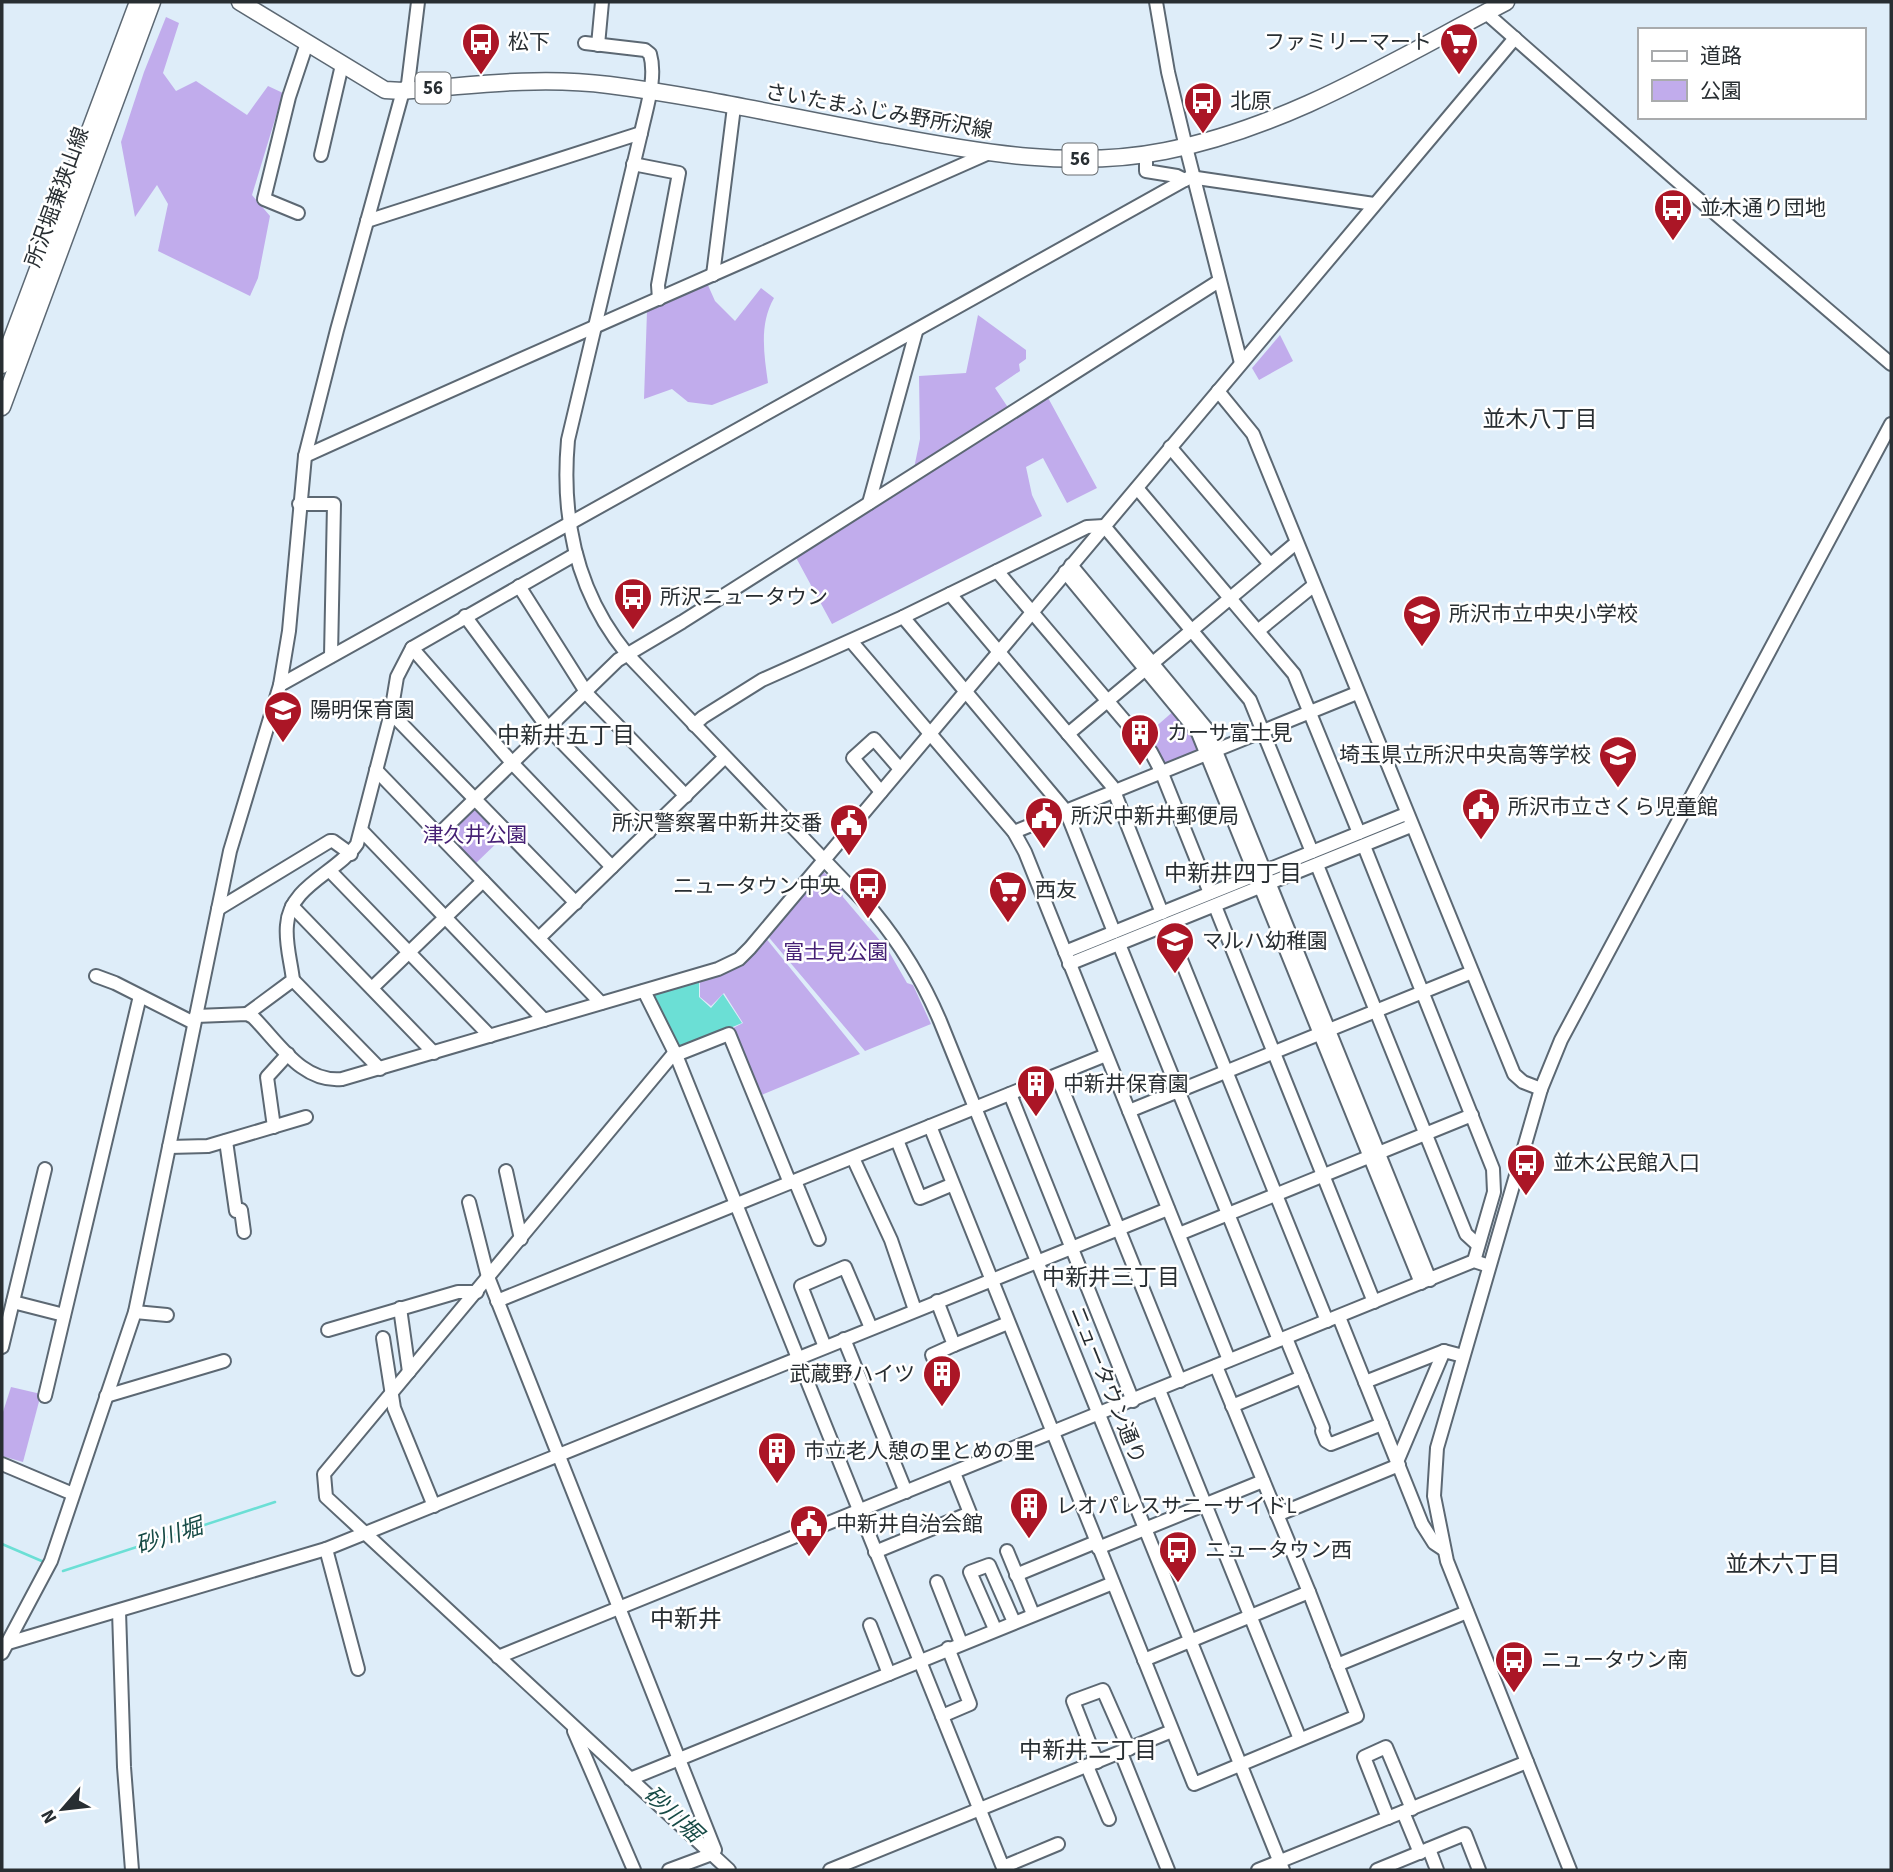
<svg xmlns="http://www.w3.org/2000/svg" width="1893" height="1872" font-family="'Source Sans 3','Noto Sans JP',sans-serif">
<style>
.green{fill:#c1acec}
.water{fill:#6bdfd5}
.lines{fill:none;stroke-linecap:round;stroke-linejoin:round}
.stream{stroke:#6bdfd5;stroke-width:2.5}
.minor-casing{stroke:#5c6873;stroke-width:16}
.major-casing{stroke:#5c6873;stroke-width:19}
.minor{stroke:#fff;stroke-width:12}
.major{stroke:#fff;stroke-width:16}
.labels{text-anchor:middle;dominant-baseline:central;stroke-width:5;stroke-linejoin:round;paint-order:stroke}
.shield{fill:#fff;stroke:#686d70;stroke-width:2}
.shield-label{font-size:19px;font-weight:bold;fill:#282e32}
.poi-label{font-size:21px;fill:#282e32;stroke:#fff;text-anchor:start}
.street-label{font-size:21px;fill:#282e32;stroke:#fff}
.park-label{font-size:21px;fill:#462175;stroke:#fff}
.neighbourhood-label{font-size:23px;fill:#282e32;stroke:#fff}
.water-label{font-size:23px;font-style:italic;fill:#174b46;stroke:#fff}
.quarter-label{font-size:24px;fill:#282e32;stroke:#fff}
</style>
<rect width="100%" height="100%" fill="#deedf9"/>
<!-- green -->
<g class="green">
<polygon points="166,17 179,23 163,73 176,91 196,81 247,115 268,86 283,93 252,195 270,216 258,278 250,296 158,251 168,204 157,185 135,217 121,142 144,72"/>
<path d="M707,283L715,301L735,321L761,288L774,298C759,324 764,354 768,383L712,405L688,402L672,389L644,399L647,311Z"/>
<polygon points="978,315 1026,350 1026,359 1019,364 1020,371 995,388 1013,415 1046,394 1097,488 1067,503 1043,458 1026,467 1032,495 1042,516 832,624 793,552 912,478 920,439 919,376 966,373"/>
<polygon points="1280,335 1293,361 1259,380 1252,368"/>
<polygon points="1176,709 1190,725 1199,752 1165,766 1144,737"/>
<polygon points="475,804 505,835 474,865 444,834"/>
<polygon points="822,870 842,890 843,897 888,950 907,983 913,985 931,1024 865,1051 766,934"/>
<polygon points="765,937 860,1054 759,1096 731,1029 743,1023 724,993 711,1006 700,997 700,979"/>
<polygon points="11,1387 41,1394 23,1462 2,1456 2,1415"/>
</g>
<!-- water -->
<polygon class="water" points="699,980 699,997 711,1008 723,994 742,1023 685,1047 675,1044 652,997 655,994"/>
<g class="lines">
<!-- stream -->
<g class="stream">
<polyline points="2,1544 44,1562"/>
<polyline points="63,1571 275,1502"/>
</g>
<defs>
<g id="minor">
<polyline points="1156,2 1168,72 1186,147 1241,363"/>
<polyline points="1485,12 1675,179 1891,364"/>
<path d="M585,43L645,50L650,54C657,78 646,109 641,133L568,440C561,518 577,593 627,654L874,912C901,945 923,981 940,1021L1283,1870"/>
<polyline points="598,45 602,2"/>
<polyline points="321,155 342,65"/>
<polyline points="1146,155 1146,171 1177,176 1185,180"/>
<polyline points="633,164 679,173 658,285 659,299"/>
<polyline points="298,213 264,199 289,97 307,43"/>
<polyline points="367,221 641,133"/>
<polyline points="713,275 734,107"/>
<polyline points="1218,391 1253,434 1514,1074 1523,1082 1541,1089"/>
<polyline points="1170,447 1269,563"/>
<path d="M305,456C532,353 761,254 989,153"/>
<polyline points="1137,488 1294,674 1359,833"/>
<polyline points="869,503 916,332"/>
<polyline points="299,504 334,504 331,656"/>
<polyline points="1071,565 1207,729 1430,1280"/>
<polyline points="997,571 1151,752 1161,771 1210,893"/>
<polyline points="1065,572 1198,733 1421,1283"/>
<polyline points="519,586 588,695 686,796"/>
<polyline points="950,594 1112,786 1162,913"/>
<polyline points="465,616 548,728 649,832"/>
<polyline points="903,617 1066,811 1114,932"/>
<polyline points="1259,630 1313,586"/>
<polyline points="851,641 1014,832 1025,852 1229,1360"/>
<polyline points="412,648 515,766 612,867"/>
<polyline points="280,685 1190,177 1374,204"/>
<polyline points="391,713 576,903"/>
<polyline points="694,725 703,717 762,680 903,617 1087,527 1104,526 1250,700 1312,852"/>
<polyline points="1068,734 1296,543"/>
<polyline points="376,770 601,1003"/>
<polyline points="881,792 853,758 874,739 900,769"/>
<polyline points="362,831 544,1020"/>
<polyline points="1014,832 1357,693"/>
<polyline points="439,834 618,660 682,622 1219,281"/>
<polyline points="1364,846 1493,1169 1494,1192 1474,1261"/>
<polyline points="1317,865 1466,1234 1478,1245"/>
<polyline points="330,871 490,1036"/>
<polyline points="292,906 434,1053"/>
<polyline points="1215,906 1374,1302"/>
<polyline points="218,909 330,841 333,841 351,854"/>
<polyline points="1167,925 1327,1321"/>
<polyline points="539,938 725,757"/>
<polyline points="1119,944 1279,1340"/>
<polyline points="1065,952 1406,814"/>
<polyline points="1069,964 1411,826"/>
<polyline points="96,976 115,983 194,1023"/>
<polyline points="293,980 380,1069"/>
<polyline points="372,988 483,881"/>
<polyline points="644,991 676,1055 1004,1870"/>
<path d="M247,1014L293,980C291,962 285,943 287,925C289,886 338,872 357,844L391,713L397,677L412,648L576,554"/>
<path d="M196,1016L247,1014L253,1017C279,1043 302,1083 342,1079L718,969L739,959L750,948L1515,38"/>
<polyline points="675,1052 324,1474 326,1497 729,1870"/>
<polyline points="676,1055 729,1034 790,1183"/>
<polyline points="1057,1076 1180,1381"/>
<polyline points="1010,1094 1133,1401"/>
<polyline points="1129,1111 1472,972"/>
<polyline points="930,1126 1194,1784 1357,1716 1309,1592 1216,1366"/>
<polyline points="274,1127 267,1077 288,1054"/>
<polyline points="897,1140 920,1198 951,1185"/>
<polyline points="226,1141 236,1211 241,1210 244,1232"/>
<polyline points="169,1147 208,1146 306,1117"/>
<polyline points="853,1158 891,1240 915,1310"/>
<polyline points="506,1171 521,1239"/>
<polyline points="795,1181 819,1239"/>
<polyline points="469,1202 488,1277 715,1850 712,1854 669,1870"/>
<polyline points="1179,1234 1472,1115"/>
<polyline points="497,1301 1106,1055"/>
<polyline points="937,1301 954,1345 932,1355 941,1376"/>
<polyline points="13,1302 64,1315"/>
<polyline points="400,1308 409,1372"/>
<polyline points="135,1312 167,1315"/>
<polyline points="1339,1317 1422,1524 1434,1543 1443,1549"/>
<polyline points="328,1330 458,1292 477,1292"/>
<polyline points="383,1338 394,1408 434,1506"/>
<polyline points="1286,1338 1323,1428 1322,1431 1326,1441 1331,1444 1382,1424"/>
<polyline points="844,1339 906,1492"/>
<polyline points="954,1345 1008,1323"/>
<polyline points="2,1347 45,1169"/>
<polyline points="825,1347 801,1286 845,1267 871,1328"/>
<polyline points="1365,1382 1444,1351"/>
<polyline points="1159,1390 1300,1739"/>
<polyline points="45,1396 140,996"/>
<polyline points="106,1396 224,1361"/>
<polyline points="1232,1406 1302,1377"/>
<polyline points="1397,1462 1444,1351 1463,1356"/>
<polyline points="2,1464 73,1494"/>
<polyline points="1277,1515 1399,1465"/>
<polyline points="1098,1548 1263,1481"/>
<polyline points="326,1549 358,1669"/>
<polyline points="1007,1551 1033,1614"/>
<polyline points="875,1552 970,1513 954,1473"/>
<polyline points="1016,1575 1096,1542"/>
<polyline points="937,1582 961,1643"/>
<polyline points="119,1611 124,1767 132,1870"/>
<polyline points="870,1625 889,1674"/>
<polyline points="995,1629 970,1572 989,1565 1014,1622"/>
<polyline points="8,1643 326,1549 1168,1209"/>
<polyline points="2,1653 51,1561 135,1312 230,851 280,685 289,631 305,456 337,330 403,91 408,84 418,2"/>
<polyline points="498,1657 1474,1261 1489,1266"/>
<polyline points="1144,1660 1309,1592"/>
<polyline points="1337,1665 1467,1612"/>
<polyline points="942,1716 970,1704 948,1648"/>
<polyline points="574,1731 634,1870"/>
<polyline points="1121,1753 1168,1870"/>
<polyline points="1097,1762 1073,1701 1103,1690 1129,1749"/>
<polyline points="1087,1766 1109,1819"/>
<polyline points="630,1779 1113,1583"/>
<polyline points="1403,1812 1420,1853"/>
<polyline points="1388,1818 1364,1757 1386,1747 1412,1809"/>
<polyline points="1429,1849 1437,1870"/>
<polyline points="1003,1867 1058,1844"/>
<polyline points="830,1870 1172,1731"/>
<polyline points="1258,1870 1527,1762"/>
<polyline points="1377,1870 1465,1834 1479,1870"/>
<polyline points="1570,1870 1447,1561 1434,1496 1437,1448 1541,1089 1561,1040 1891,424"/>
</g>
<g id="major">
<path d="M240,2L385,90L403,91C473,85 540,76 609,85C704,97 798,119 892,136C982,153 1074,169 1165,151C1288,127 1396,59 1506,2"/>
<polyline points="2,365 138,2"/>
<polyline points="2,407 152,2"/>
</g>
</defs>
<!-- minor casing -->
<use href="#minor" class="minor-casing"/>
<!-- major casing -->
<use href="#major" class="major-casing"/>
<!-- minor -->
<use href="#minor" class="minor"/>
<!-- major -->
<use href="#major" class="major"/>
</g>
<!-- icons -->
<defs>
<symbol id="bus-pin" viewBox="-11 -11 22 30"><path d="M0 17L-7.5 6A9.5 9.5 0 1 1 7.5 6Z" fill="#ab1626" stroke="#fff"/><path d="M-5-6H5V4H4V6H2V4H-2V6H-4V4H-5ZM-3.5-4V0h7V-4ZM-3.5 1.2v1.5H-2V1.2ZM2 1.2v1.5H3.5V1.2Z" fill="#fff"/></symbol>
<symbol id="supermarket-pin" viewBox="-11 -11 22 30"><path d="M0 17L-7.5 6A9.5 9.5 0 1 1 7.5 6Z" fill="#ab1626" stroke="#fff"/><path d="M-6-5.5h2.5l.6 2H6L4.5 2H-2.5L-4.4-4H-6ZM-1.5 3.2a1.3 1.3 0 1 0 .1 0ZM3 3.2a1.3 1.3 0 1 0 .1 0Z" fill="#fff"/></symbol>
<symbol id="school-pin" viewBox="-11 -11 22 30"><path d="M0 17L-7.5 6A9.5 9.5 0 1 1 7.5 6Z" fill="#ab1626" stroke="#fff"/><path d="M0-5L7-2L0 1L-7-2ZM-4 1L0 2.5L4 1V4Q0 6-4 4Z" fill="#fff"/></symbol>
<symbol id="building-pin" viewBox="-11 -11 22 30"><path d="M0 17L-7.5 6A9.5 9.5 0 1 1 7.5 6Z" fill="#ab1626" stroke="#fff"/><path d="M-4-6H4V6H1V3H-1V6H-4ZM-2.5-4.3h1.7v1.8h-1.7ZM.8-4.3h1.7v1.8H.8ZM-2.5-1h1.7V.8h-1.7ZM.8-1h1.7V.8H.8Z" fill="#fff"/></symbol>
<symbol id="civic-pin" viewBox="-11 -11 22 30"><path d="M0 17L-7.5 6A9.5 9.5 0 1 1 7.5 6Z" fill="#ab1626" stroke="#fff"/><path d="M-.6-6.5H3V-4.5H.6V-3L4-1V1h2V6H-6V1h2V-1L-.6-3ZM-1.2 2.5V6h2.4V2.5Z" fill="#fff"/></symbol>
</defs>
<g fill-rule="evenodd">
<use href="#bus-pin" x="459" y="20" width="44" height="60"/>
<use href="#supermarket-pin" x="1437" y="20" width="44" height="60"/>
<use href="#bus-pin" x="1181" y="79" width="44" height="60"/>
<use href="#bus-pin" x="1651" y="186" width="44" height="60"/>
<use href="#bus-pin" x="611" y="575" width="44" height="60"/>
<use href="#school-pin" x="1400" y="592" width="44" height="60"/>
<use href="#school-pin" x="261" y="688" width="44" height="60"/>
<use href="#building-pin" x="1118" y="711" width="44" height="60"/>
<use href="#school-pin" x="1596" y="733" width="44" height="60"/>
<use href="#civic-pin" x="1459" y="785" width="44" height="60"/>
<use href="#civic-pin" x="1022" y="794" width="44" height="60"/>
<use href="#civic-pin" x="827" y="801" width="44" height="60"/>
<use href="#bus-pin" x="846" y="864" width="44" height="60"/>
<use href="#supermarket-pin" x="986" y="868" width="44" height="60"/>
<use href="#school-pin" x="1153" y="919" width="44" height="60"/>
<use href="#building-pin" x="1014" y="1062" width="44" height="60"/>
<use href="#bus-pin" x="1504" y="1141" width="44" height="60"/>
<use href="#building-pin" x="920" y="1352" width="44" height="60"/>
<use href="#building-pin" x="755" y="1429" width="44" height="60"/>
<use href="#building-pin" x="1007" y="1484" width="44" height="60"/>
<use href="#civic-pin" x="787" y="1502" width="44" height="60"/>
<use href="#bus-pin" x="1156" y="1528" width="44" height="60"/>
<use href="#bus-pin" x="1492" y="1638" width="44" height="60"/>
</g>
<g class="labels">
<!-- shield labels -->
<g class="shield">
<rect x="415.5" y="72.5" width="35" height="31" rx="5"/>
<rect x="1062.5" y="143.5" width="35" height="31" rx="5"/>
</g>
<g class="shield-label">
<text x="433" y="88">56</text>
<text x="1080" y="159">56</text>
</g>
<!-- poi labels -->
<g class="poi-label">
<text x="508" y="42">松下</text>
<text x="1432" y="42" text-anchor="end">ファミリーマート</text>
<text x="1230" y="101">北原</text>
<text x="1700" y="208">並木通り団地</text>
<text x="660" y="597">所沢ニュータウン</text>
<text x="1449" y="614">所沢市立中央小学校</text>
<text x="310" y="710">陽明保育園</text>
<text x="1167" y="733">カーサ富士見</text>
<text x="1591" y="755" text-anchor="end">埼玉県立所沢中央高等学校</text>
<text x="1508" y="807">所沢市立さくら児童館</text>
<text x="1071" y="816">所沢中新井郵便局</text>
<text x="822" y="823" text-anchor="end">所沢警察署中新井交番</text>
<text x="841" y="886" text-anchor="end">ニュータウン中央</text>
<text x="1035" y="890">西友</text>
<text x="1202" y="941">マルハ幼稚園</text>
<text x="1063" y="1084">中新井保育園</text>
<text x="1553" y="1163">並木公民館入口</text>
<text x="915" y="1374" text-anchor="end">武蔵野ハイツ</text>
<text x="804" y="1451">市立老人憩の里とめの里</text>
<text x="1056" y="1506">レオパレスサニーサイドL</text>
<text x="836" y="1524">中新井自治会館</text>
<text x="1205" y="1550">ニュータウン西</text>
<text x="1541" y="1660">ニュータウン南</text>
</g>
<!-- street labels -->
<g class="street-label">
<text transform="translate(879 111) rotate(10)">さいたまふじみ野所沢線</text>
<text transform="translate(57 197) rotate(-70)">所沢堀兼狭山線</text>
<text transform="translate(1108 1385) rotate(68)">ニュータウン通り</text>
</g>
<!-- park labels -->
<g class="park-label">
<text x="475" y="835">津久井公園</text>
<text x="836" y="952">富士見公園</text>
</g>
<!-- neighbourhood labels -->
<g class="neighbourhood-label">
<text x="1540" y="419">並木八丁目</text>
<text x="566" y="735">中新井五丁目</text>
<text x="1233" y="873">中新井四丁目</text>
<text x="1111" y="1277">中新井三丁目</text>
<text x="1783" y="1564">並木六丁目</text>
<text x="1088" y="1750">中新井二丁目</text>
</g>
<!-- water labels -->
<g class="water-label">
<text transform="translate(169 1536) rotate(-18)">砂川堀</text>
<text transform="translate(673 1814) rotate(43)">砂川堀</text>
</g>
<!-- quarter labels -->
<g class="quarter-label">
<text x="686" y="1619">中新井</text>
</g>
</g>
<!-- border -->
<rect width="1893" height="1872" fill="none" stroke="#282e32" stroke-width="7"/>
<!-- legend -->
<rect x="1638" y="28" width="228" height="91" fill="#ffffff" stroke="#a9abad" stroke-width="2"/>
<rect x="1652" y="51" width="35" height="10" fill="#ffffff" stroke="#a9abad" stroke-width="2"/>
<text x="1700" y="63" font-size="21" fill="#282e32">道路</text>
<rect x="1652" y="80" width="35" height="21" fill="#c1acec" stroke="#a9abad" stroke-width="2"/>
<text x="1700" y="98" font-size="21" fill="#282e32">公園</text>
<!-- north arrow -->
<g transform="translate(63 1809) rotate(242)" stroke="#ffffff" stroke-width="5" paint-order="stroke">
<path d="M0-5L12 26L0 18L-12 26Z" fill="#282e32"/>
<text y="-10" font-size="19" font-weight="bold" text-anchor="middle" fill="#282e32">N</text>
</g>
</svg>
